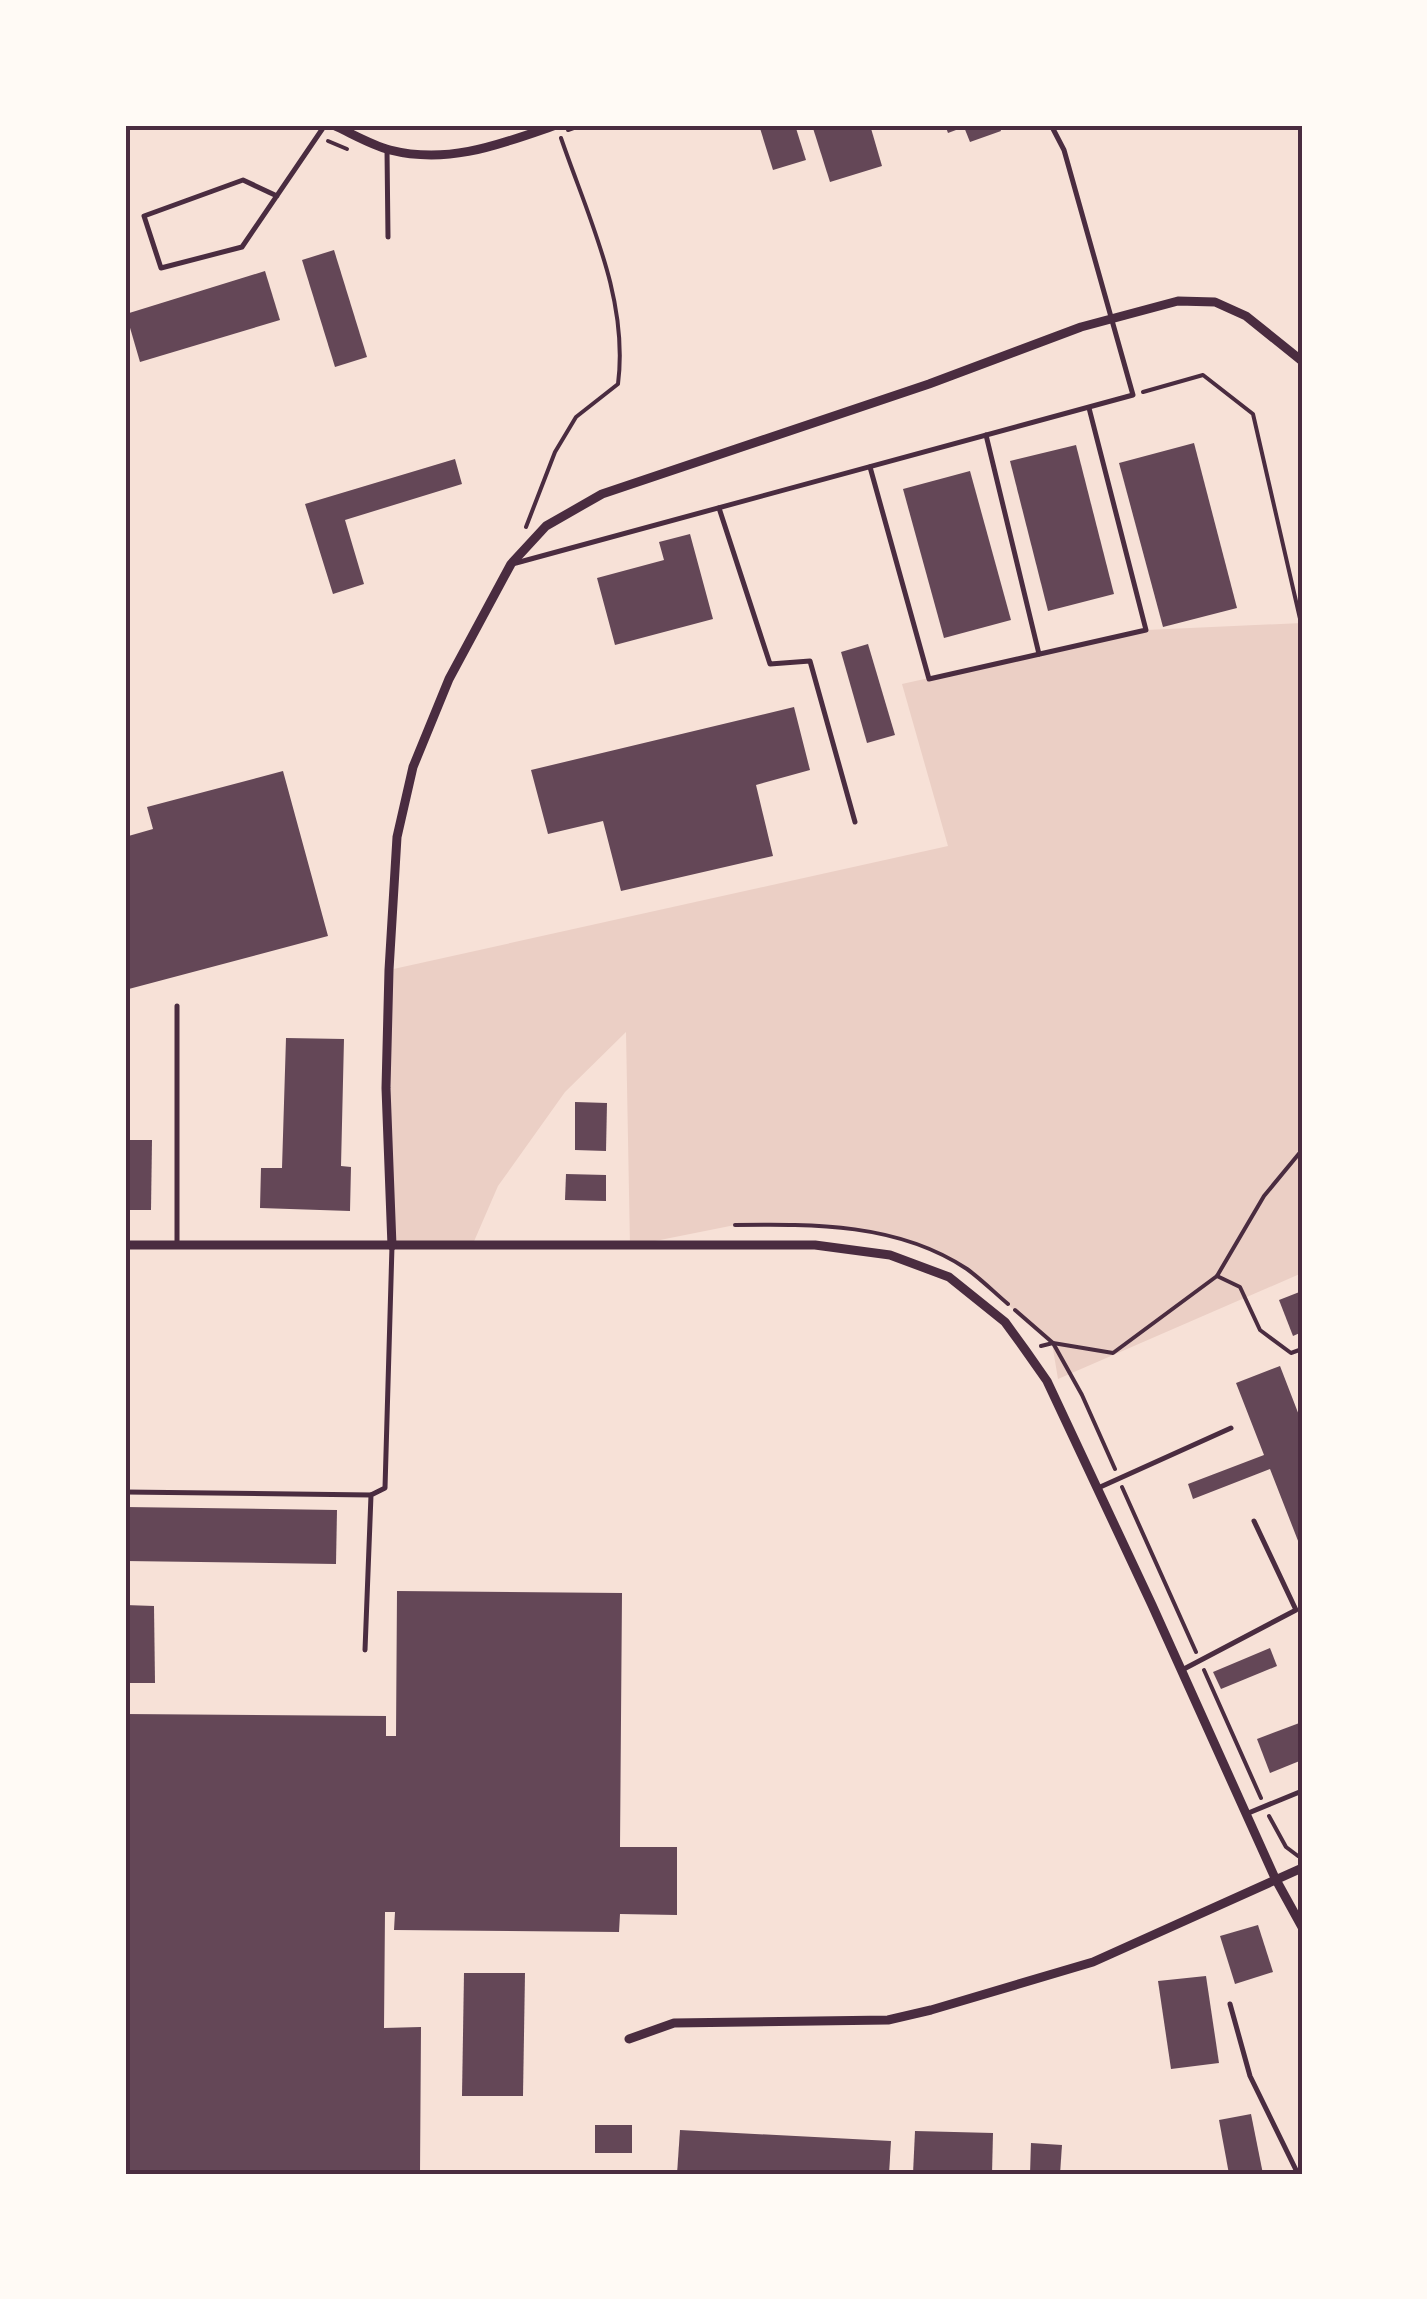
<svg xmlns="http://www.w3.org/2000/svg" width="1427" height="2299" font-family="Cabin,sans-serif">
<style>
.green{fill:#ebcfc5}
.building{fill:#644757}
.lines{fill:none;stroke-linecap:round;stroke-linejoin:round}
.path{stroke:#4a2c40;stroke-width:4}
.service{stroke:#4a2c40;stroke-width:5}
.minor{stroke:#4a2c40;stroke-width:9}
.neatline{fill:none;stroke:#4a2c40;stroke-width:4}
</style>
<rect width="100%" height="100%" fill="#f7e1d7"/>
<!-- green -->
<polygon class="green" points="1302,623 1302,1273 1058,1379 1052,1343 967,1269 914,1242 827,1224 735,1225 630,1246 626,1032 565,1092 498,1186 472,1246 392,1246 389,970 948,846 902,684 1146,630"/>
<!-- building -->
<g class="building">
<polygon points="759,125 795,125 806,160 773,170"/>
<polygon points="812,125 870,125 882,166 830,182"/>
<polygon points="945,125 999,125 1001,131 970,142 964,127 948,133"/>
<polygon points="334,250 367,357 335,367 302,260"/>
<polygon points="265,271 280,320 140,362 126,314"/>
<polygon points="1194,443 1237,608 1163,627 1119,463"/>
<polygon points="1076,445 1114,594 1048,611 1010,461"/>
<polygon points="455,459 462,484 345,520 364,584 333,594 305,504"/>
<polygon points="970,471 1011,620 944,638 903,489"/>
<polygon points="690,534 713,619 615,645 597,578 664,560 659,542"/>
<polygon points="868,644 895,735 867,743 841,652"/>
<polygon points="794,707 810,770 756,785 773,856 621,891 603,821 548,834 531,770"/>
<polygon points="283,771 328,936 125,990 125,837 153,829 147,807"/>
<polygon points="286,1038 344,1039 341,1166 351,1167 350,1211 260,1208 261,1168 282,1168"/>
<polygon points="575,1102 607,1103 606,1151 575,1150"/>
<polygon points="125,1140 152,1140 151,1210 125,1210"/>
<polygon points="566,1174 606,1175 606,1201 565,1200"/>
<polygon points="1302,1291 1302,1332 1293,1336 1279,1300"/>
<polygon points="1280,1366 1302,1423 1302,1551 1270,1469 1193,1499 1188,1484 1264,1455 1236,1383"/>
<polygon points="125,1507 337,1510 336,1564 125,1561"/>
<polygon points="397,1591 622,1593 620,1847 677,1847 677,1915 620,1914 619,1932 394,1930 395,1912 385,1912 384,2028 421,2027 420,2174 125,2174 125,1714 386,1716 386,1736 396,1736"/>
<polygon points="125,1605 154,1606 155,1683 125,1683"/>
<polygon points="1270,1648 1277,1666 1221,1689 1213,1672"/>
<polygon points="1302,1722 1302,1760 1270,1773 1257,1739"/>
<polygon points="1258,1925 1273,1972 1235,1984 1220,1936"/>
<polygon points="464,1973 525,1973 523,2096 462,2096"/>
<polygon points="1206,1976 1219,2063 1171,2069 1158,1981"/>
<polygon points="1251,2114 1263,2174 1229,2174 1219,2120"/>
<rect x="595" y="2125" width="37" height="28"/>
<polygon points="680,2130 891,2141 889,2174 677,2174"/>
<polygon points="915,2131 993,2133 992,2174 913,2174"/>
<polygon points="1031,2143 1062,2145 1060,2174 1030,2174"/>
</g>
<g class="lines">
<!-- path -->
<g class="path">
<polyline points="568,130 582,125"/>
<polyline points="328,141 347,149"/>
<polyline points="1143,392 1203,375 1253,414 1301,623"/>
<path d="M526,527L555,452L576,417L618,384C629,299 588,217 561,138"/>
<path d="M735,1225C814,1224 898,1223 967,1269C981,1279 995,1293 1008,1304"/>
<polyline points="1217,1276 1240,1287 1260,1330 1291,1353 1302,1349"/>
<polyline points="1015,1310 1053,1343 1082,1395 1115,1469"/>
<polyline points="1041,1346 1053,1343 1113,1353 1217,1276 1264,1196 1302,1150"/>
<polyline points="1122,1487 1196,1652"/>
<polyline points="1204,1670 1261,1798"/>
<polyline points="1269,1816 1286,1847 1298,1856"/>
</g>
<!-- service -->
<g class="service">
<polyline points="387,150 388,237"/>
<polyline points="277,196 243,180 144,216 161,268 242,247 325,125"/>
<polyline points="986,435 1039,654"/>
<polyline points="870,467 929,679 1146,630 1089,408"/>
<polyline points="719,508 770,664 810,661 855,822"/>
<polyline points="516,563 1133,395 1064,150 1051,125"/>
<polyline points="177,1243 177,1006"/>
<polyline points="1098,1488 1231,1428"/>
<polyline points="125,1492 371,1495"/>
<polyline points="365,1650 371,1495 385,1488 392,1246"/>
<polyline points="1182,1670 1296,1610 1254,1521"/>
<polyline points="1246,1814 1302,1791"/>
<polyline points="1230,2004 1250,2076 1298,2174"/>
</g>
<!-- minor -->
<g class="minor">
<path d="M333,125C351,133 371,145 390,150C449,165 501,144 556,125"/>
<polyline points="125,1245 815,1245 890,1255 949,1277 1005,1322 1026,1351 1047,1381 1152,1605 1275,1878 1302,1927"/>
<polyline points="392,1246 386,1088 389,970 397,837 413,767 449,679 511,564 546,526 602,494 929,384 1081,327 1178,301 1215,302 1246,316 1302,361"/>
<polyline points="629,2039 674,2023 888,2020 931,2010 1093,1962 1302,1868"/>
</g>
</g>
<!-- border -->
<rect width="1427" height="2299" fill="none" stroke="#fffaf5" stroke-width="255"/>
<rect x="128" y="128" width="1172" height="2044" class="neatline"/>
</svg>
